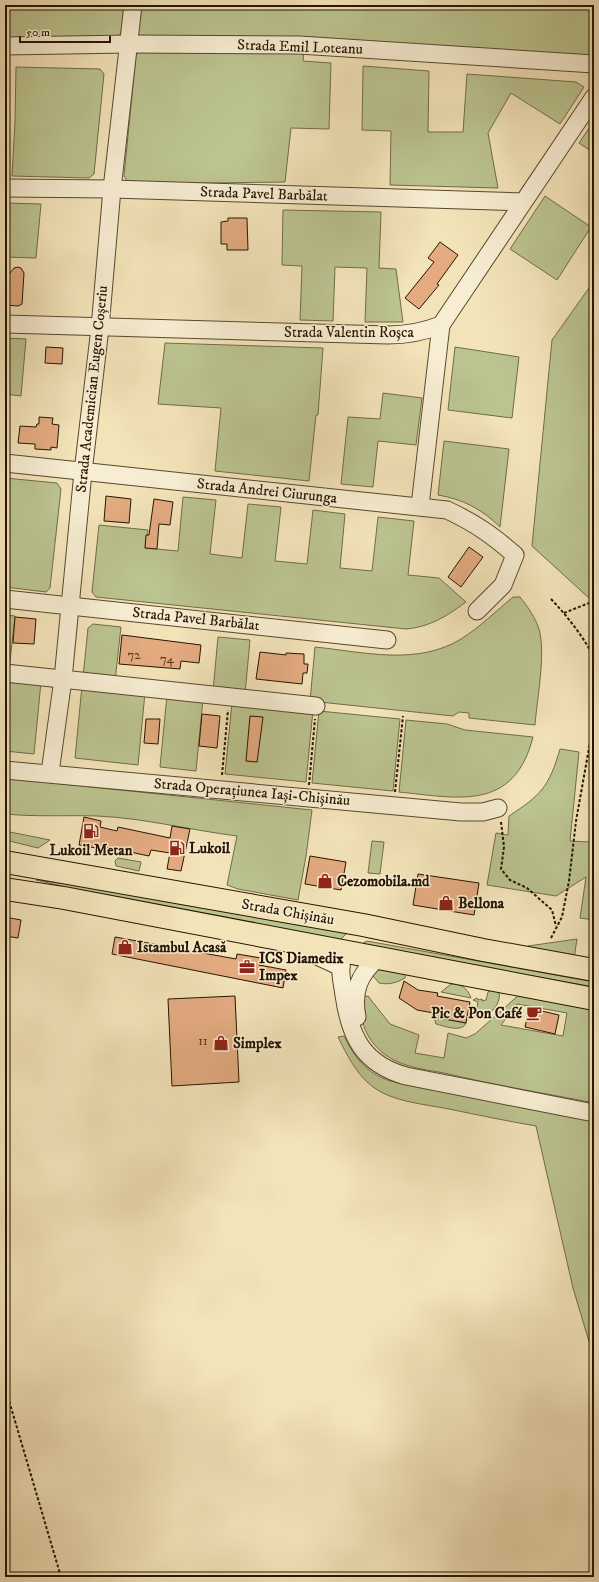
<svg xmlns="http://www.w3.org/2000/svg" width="599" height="1582" font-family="'IM FELL DW Pica',serif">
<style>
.green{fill:#bbc38f;stroke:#706c48;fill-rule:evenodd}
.building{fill:#e4ab81;stroke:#251500}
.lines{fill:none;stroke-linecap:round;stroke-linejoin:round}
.minor-casing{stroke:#58482e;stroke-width:19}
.highway-casing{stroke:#251500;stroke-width:24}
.path{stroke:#251500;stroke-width:2;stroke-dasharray:3 2;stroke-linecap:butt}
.minor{stroke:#f7edd2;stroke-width:17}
.highway{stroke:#f3e3b9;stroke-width:22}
.labels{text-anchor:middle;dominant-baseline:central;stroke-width:3;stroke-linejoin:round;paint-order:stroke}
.number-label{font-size:13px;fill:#553a20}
.street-label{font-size:15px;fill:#251500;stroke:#f7edd2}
.poi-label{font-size:15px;font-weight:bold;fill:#251500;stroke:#f7edd2;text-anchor:start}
</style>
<rect width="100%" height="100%" fill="#f3e3b9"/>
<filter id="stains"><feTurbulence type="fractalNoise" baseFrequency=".005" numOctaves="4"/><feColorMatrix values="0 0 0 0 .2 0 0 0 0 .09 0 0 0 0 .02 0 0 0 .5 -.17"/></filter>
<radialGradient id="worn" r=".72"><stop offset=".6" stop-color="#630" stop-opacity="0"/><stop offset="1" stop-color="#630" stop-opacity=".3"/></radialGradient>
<!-- green -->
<g class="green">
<polygon points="5,5 125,5 121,33 115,39 5,38"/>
<polygon points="141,5 594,5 594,58 145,39 138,34"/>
<polygon points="140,51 304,51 303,61 331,63 329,129 291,128 285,182 129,184 124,176 136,55"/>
<polygon points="363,66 429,71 428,132 463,132 467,74 576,82 584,87 560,124 511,93 488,133 498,188 390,185 391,131 362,130"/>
<polygon points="16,67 100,69 104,74 94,174 89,178 12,176 15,122"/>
<polygon points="594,121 594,153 579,143"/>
<polygon points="545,196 591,227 557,280 510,249"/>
<polygon points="5,203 41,204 36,258 5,257"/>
<polygon points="283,210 381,212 379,268 396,269 403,322 365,322 367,268 335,267 333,321 300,320 302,266 282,265"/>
<polygon points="594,281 594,556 590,599 532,546 552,340"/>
<polygon points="5,338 26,339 21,396 5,394"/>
<polygon points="165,343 323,348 318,415 316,415 309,481 215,471 221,408 158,404"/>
<polygon points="455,347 519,357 512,418 448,410"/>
<polygon points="383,393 422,398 416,445 378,441 373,487 341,484 348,417 380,419"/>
<path d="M444,441L509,449L500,527C482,509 462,499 438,495Z"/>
<polygon points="5,478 57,483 61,489 50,588 46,592 5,587"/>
<path d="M183,497L216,500L210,554L242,558L248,504L281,507L275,561L307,564L313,510L345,514L340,568L372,571L378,517L414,521L408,575L439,578L466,602C447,616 430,627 406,629L96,597L92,592L99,525L148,530L146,548L178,551Z"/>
<path d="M513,597H520C528,607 535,617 539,629C546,654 537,698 535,725L469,718V713L459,712L453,716L310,701L315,647C364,652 417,666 461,639C480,627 496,611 513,597Z"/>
<polygon points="5,615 15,616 9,670 5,669"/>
<polygon points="93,624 121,627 115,681 83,677 88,628"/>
<polygon points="218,637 250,640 245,694 213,691"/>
<polygon points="5,678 41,682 34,754 5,751"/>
<polygon points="82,686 145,693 138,765 75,758"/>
<polygon points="167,695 203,699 196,771 160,767"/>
<polygon points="232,702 313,710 306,782 225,774"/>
<polygon points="319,711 400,719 393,791 312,783"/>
<path d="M406,720L447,724L465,730L533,737C514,812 458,798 399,792Z"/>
<path d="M560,749L579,752L570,841L589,842L594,794V920L580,918L586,877L556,896L487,885L496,833L508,835L509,816C541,795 549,787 560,749Z"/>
<path d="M5,778L312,810L306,856L298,900L238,889L227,885L237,836C190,830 144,818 97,816C66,815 36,817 5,814Z"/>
<polygon points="5,831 50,840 38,848 5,840"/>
<polygon points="372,841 384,842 380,874 368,873"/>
<polygon points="118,858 141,862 139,871 116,866 115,861"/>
<polygon points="36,880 135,893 349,931 339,941 78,890"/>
<polygon points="577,939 574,959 524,949 528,946"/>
<polygon points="367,941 594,982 594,987 360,945"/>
<path d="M372,968L405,974V978C396,983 389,985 379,983L369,971Z"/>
<path d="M451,984C461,983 468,989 471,998L441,992Z"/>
<path d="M491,990L499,992C501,1000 495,1010 488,1014C485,1016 479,1016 475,1017L478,1002L473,1000L477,998L478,1000L482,999V1001L486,1000L488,992Z"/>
<path d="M520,994L594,1007V1103C544,1093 494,1085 444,1073C428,1070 409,1068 394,1060C370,1048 357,1023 362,997L368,996L390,1024L419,1035L415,1053L444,1058L448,1033L466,1038L475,1034ZM517,1004L567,1013L563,1036L501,1025Z"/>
<path d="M434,1017L466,1023C462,1033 444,1026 436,1024Z"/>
<path d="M344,1036C355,1058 366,1073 390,1081L594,1121V1358L573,1288L536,1126C507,1121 478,1115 449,1109C424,1104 393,1102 373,1087C356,1074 347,1055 338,1037Z"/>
</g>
<!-- building -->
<g class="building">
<polygon points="228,218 247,218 248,250 227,250 227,244 221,244 221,222 228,221"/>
<polygon points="440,242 458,255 437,284 439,285 419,309 405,298 434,262 428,258"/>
<polygon points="18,267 21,268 24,273 22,304 18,306 5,305 5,273 10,273 14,268"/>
<polygon points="46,347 63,348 62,364 45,363"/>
<polygon points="39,417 53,418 52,424 59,425 57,448 51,447 51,450 35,449 35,444 18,443 20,426 36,427 37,424 39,424"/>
<polygon points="106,496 131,499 129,523 104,521"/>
<polygon points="154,499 173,502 170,525 159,524 157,549 145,548 146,535 149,535"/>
<polygon points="469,547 483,557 461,587 448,577"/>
<polygon points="15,617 36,619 34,644 13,643"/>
<polygon points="122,635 201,645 199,663 181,661 180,669 119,664"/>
<polygon points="260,652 286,655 286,653 304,654 304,664 308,664 307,673 303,673 302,684 256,679"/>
<polygon points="202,714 220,716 217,748 199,746"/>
<polygon points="250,716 263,717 257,762 246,761"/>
<polygon points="146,719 160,719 158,744 144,743"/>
<polygon points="84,817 101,821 100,827 117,831 118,827 170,838 172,826 190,829 181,871 167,869 170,853 151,850 149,856 96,845 96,848 79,845"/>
<polygon points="310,856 346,862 341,890 305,884"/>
<polygon points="418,874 479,883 474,915 413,905"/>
<polygon points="5,917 21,920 18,938 5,936"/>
<polygon points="115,937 236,959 237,954 261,958 259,965 286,970 283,988 112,954"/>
<polygon points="404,981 418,990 438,993 437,996 470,1002 466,1023 434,1017 434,1013 417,1010 399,998"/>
<polygon points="235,996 239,1082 172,1086 168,999"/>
<polygon points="529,1008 559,1015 555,1034 525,1027"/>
</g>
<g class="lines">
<defs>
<g id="minor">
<polyline points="5,46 129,44 299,45 594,64"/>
<polyline points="5,188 112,189 523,202"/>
<path d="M5,324L388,335C407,335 423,332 441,325L594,97"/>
<path d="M5,463L447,510C475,523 492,535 515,555L503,585L477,611"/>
<polyline points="420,506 441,325"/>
<polyline points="5,599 387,640"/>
<polyline points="5,673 316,706"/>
<polyline points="5,770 461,812 483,812 498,808"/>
<polyline points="50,773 63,679 83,472 100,328 112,189 133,5"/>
<polyline points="302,949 341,967"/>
<path d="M344,952C343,957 341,962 341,967C340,976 343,986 344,995C350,1037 363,1064 406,1076L594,1113"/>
<path d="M357,1017C352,992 359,974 378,958"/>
</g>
<g id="highway">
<polyline points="5,862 363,925 483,950 594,970"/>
<polyline points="5,889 64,898 594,999"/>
</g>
</defs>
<!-- minor casing -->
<use href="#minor" class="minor-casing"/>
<!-- highway casing -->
<use href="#highway" class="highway-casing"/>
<!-- path -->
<g class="path">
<path d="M551,599C568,617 582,635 594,657"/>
<polyline points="564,613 594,601"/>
<polyline points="222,775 228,710"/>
<polyline points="309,785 315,719"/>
<polyline points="395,792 403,716"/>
<polyline points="501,822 504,847 501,869 510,880 527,888 552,910 556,926"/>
<polyline points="551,938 562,917 569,881 576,821 591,737 594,707"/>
<polyline points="5,1387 61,1577"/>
</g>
<!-- minor -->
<use href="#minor" class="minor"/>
<!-- highway -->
<use href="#highway" class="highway"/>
</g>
<!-- icons -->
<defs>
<symbol id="fuel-bare" viewBox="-9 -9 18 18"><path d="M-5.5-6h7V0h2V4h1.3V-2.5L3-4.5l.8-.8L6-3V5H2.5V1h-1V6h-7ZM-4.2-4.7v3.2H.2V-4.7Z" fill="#8f2418" stroke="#f7edd2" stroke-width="2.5" paint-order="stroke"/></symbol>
<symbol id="shop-bare" viewBox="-9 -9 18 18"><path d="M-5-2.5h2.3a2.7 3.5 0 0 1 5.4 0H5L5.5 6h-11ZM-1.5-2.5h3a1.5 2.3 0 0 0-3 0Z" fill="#8f2418" stroke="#f7edd2" stroke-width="2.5" paint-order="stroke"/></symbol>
<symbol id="office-bare" viewBox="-9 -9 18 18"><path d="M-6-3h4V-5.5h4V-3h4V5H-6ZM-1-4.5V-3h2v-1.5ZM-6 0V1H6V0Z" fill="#8f2418" stroke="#f7edd2" stroke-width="2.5" paint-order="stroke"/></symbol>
<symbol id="cafe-bare" viewBox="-9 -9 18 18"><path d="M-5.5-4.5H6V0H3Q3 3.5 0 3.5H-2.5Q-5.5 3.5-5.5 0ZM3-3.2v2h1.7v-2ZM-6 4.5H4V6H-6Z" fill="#8f2418" stroke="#f7edd2" stroke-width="2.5" paint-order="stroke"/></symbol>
</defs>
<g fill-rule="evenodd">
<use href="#fuel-bare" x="80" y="820" width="22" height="22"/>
<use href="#fuel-bare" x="166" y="837" width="22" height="22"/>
<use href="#shop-bare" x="314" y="870" width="22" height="22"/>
<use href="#shop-bare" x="435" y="892" width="22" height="22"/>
<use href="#shop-bare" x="114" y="936" width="22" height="22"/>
<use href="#office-bare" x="236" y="956" width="22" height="22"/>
<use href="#cafe-bare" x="523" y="1002" width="22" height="22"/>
<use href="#shop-bare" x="210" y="1032" width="22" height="22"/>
</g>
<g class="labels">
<!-- number labels -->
<g class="number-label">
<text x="134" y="655">72</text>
<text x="167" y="659">74</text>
<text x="203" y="1041">11</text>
</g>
<!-- street labels -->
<g class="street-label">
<text transform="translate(300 47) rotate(2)">Strada Emil Loteanu</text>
<text transform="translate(264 194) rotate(2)">Strada Pavel Barbălat</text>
<text x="349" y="332">Strada Valentin Roșca</text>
<text transform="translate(92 389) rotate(-84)">Strada Academician Eugen Coșeriu</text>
<text transform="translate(267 491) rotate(6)">Strada Andrei Ciurunga</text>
<text transform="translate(196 619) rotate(6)">Strada Pavel Barbălat</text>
<text transform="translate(252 792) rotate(5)">Strada Operațiunea Iași-Chișinău</text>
<text transform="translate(288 912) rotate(10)">Strada Chișinău</text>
</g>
<!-- poi labels -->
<g class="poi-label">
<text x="189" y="848">Lukoil</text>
<text x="91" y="850" text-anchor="middle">Lukoil Metan</text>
<text x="337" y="881">Cezomobila.md</text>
<text x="458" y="903">Bellona</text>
<text x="137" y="947">Istambul Acasă</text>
<text x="259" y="958">ICS Diamedix<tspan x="259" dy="17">Impex</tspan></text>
<text x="522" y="1013" text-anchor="end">Pic &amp; Pon Café</text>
<text x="233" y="1043">Simplex</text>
</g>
</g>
<!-- margin -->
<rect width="599" height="1582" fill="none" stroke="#f3e3b9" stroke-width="20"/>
<rect x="6" y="6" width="587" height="1570" fill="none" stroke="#251500" stroke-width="2"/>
<rect x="10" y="10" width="579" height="1562" fill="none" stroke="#251500"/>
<!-- scale -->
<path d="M20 36v6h90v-6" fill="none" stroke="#251500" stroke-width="2"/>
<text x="26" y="36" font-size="12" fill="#251500" stroke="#f7edd2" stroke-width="3" paint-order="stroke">50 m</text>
<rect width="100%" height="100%" filter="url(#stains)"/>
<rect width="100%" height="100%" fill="url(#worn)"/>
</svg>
